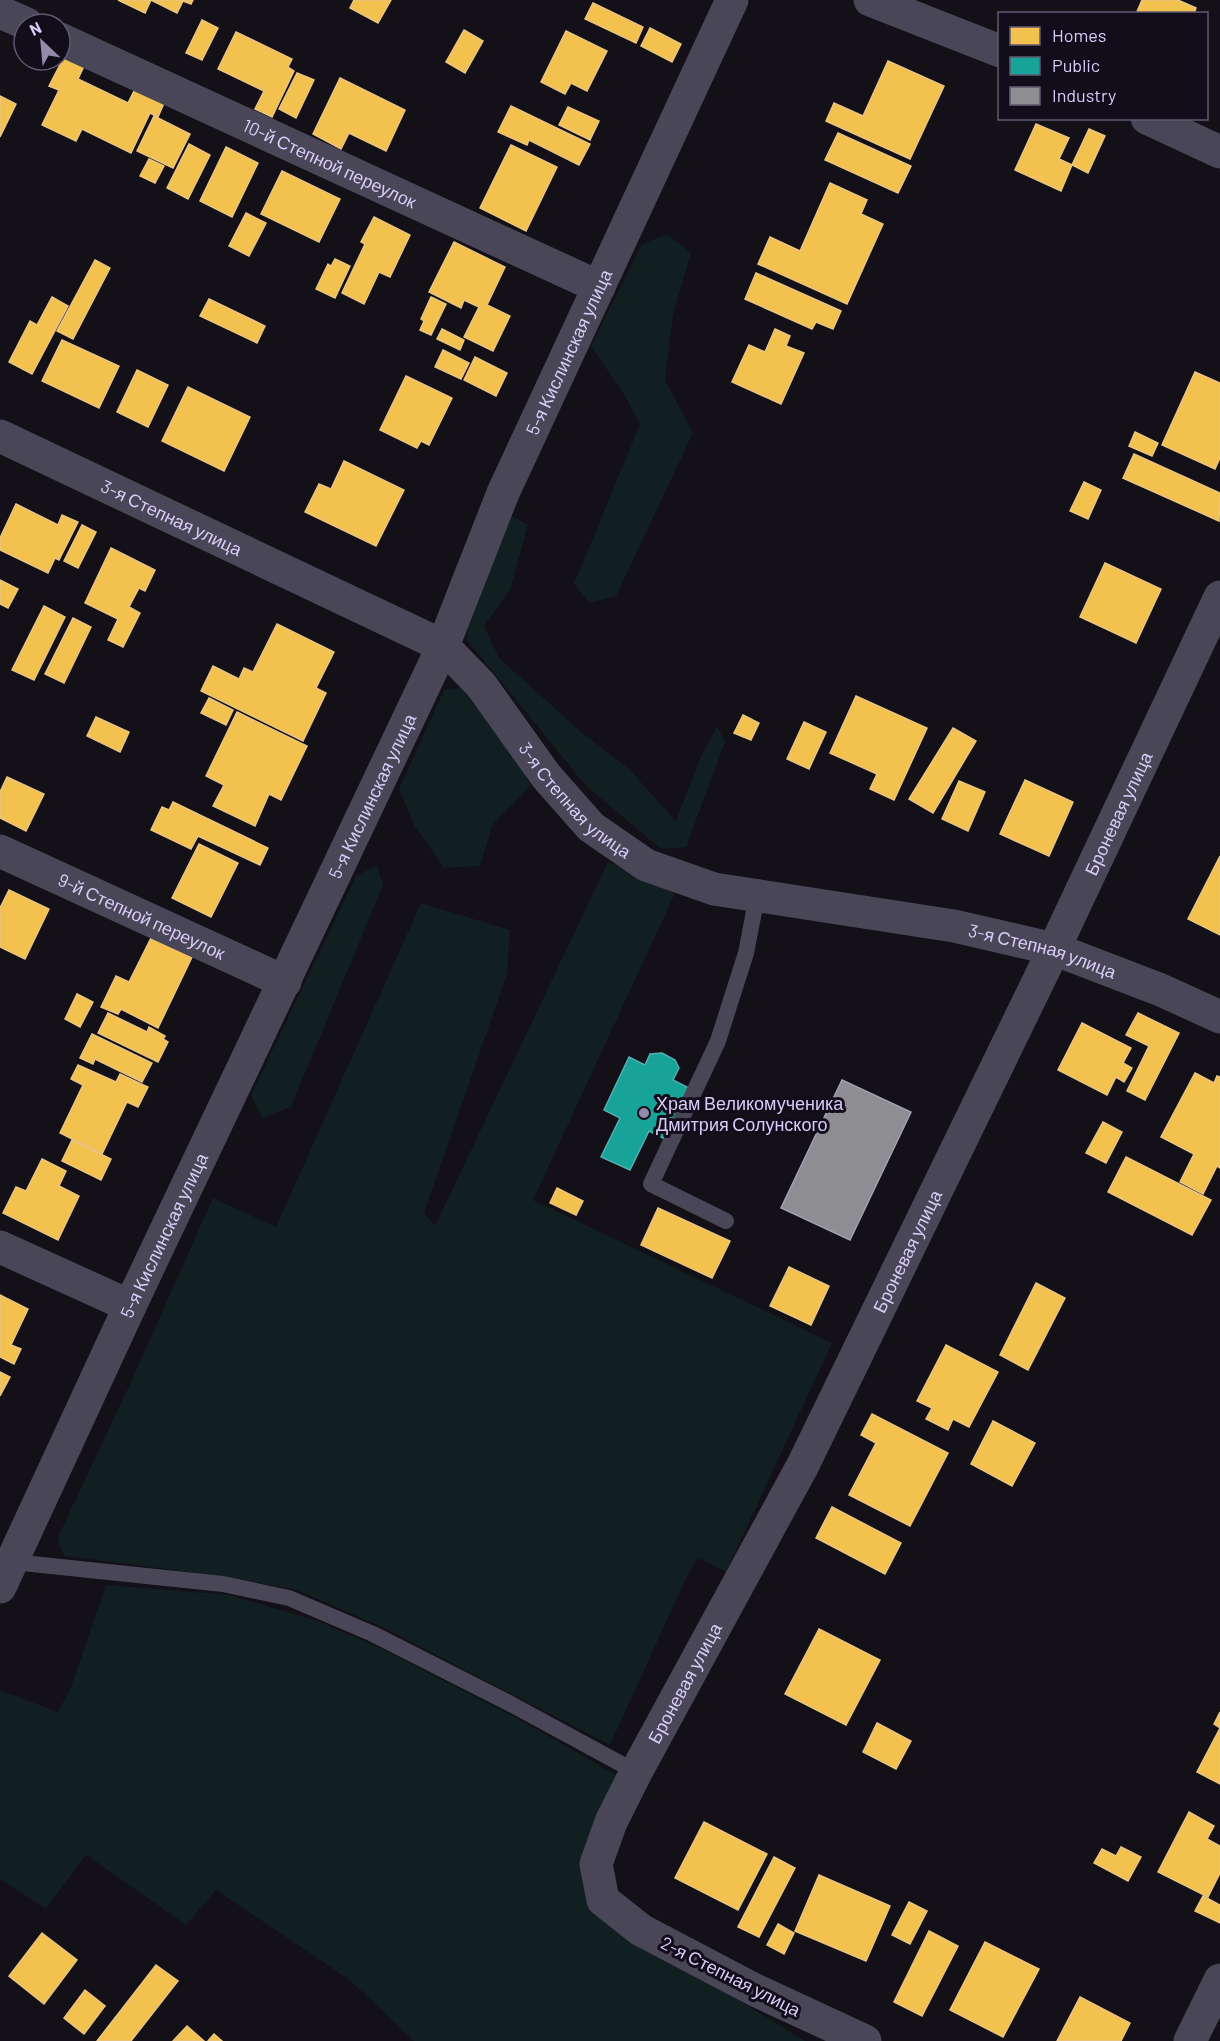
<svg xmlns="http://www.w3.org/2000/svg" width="1220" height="2041" font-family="Barlow,sans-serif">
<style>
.green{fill:#111f21}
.homes{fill:#f2c14e;stroke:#eac481;stroke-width:1.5}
.public{fill:#17a398;stroke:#51afb5;stroke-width:1.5}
.industry{fill:#8d8d92;stroke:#a4a0b1;stroke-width:1.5}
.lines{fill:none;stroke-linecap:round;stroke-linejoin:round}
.service{stroke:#494657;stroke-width:16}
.minor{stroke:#494657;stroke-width:33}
.tertiary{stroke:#494657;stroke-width:33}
.poi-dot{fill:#948aaa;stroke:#120d1a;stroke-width:2}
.labels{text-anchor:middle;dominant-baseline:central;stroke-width:6;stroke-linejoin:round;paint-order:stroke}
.street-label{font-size:18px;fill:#d9ccf9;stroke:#120d1a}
.poi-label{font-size:18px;fill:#d9ccf9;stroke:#120d1a;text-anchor:start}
</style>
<rect width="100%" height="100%" fill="#131017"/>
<!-- green -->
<g class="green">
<polygon points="667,234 691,253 673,315 665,380 693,433 616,596 590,603 574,584 640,424 625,396 591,346 642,244"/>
<polygon points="512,516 528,525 510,590 484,626 499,658 580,731 629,769 676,821 699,761 717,726 725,742 686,847 661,849 586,786 467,640 469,610"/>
<polygon points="467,687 494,716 531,786 493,824 480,866 444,868 414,825 399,789 444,690"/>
<polygon points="608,862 677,889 533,1200 832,1343 726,1572 698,1558 688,1574 610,1745 382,1627 297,1590 221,1576 64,1556 57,1539 129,1386 213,1198 276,1227 421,903 510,930 507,974 424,1213 435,1226"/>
<polygon points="377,865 383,885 291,1107 262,1118 251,1095 356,876"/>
<polygon points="106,1585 229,1595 318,1621 386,1651 526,1723 616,1775 584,1854 662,1953 805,2041 414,2041 351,1981 216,1890 186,1925 86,1855 46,1909 0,1879 0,1690 58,1712 71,1687"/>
</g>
<!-- homes -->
<g class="homes">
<polygon points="118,0 193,0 191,4 183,1 177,13 151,0 145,13"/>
<polygon points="354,0 391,0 378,23 350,8"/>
<polygon points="1142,0 1178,0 1196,8 1194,14 1136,14"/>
<polygon points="593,3 643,27 636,43 585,19"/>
<polygon points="202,20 218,28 202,60 186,53"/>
<polygon points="650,28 681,44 672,62 641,46"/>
<polygon points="464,30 483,41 465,73 446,62"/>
<polygon points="566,31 607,51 587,91 571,83 565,94 541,82"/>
<polygon points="236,32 292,59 288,67 294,71 272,117 255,109 264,91 218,69"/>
<polygon points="64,57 84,66 78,79 128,103 135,89 164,103 158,117 150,113 131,153 82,129 76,141 42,125 59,90 49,86"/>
<polygon points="888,61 944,86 910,159 826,121 834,103 863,116"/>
<polygon points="297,73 314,80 296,118 279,109"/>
<polygon points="340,78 405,110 386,151 349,133 341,149 313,134"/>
<polygon points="0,96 16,104 0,137"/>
<polygon points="511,106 590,144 579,165 529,140 527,145 498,132"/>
<polygon points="568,107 599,121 590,140 559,125"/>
<polygon points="154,116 190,134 173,168 137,151"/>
<polygon points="1036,124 1069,138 1059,159 1072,165 1061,191 1015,170"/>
<polygon points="1089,129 1105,136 1088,173 1072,165"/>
<polygon points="838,133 911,166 898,193 825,160"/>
<polygon points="189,144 210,155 188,199 167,188"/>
<polygon points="511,145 557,167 526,231 480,208"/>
<polygon points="226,147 258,163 232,217 200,201"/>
<polygon points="149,159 164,166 155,183 140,176"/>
<polygon points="282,171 340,199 319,242 261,214"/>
<polygon points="830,183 867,200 861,214 883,224 847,304 758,264 770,237 800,251"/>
<polygon points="246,213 266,223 249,256 229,246"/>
<polygon points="374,217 410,235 390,277 379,272 364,304 342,293 365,244 361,242"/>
<polygon points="454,242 505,267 487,305 510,316 493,351 464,337 479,307 464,300 461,308 429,292"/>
<polygon points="335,259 350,266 335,298 316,289 328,264 331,266"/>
<polygon points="95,260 110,268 73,339 57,331"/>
<polygon points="756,273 841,311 833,329 816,322 812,329 745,299"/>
<polygon points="52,297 68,306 32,374 9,362 30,321 37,325"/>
<polygon points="431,297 446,304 431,335 420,330 424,321 421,319"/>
<polygon points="209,299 265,326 257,343 200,316"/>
<polygon points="442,329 464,340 460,350 437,339"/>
<polygon points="775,329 790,336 786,346 804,353 781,404 732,382 749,345 765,352"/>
<polygon points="62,340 119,366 99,408 42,381"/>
<polygon points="443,350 469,363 461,379 435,367"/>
<polygon points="475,357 507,373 496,396 464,380"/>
<polygon points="137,370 168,385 148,427 117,412"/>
<polygon points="1195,372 1220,383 1220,458 1215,469 1162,445"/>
<polygon points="406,376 452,398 429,445 421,441 417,448 380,430"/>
<polygon points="188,387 250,417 224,471 162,441"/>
<polygon points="1135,432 1158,443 1152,456 1129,446"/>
<polygon points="1134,454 1220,493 1219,521 1123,478"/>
<polygon points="344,461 404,490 376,546 305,512 319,484 331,489"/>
<polygon points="1084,482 1101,490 1088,519 1070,511"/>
<polygon points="16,504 58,525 62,515 78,522 59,560 55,558 48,573 0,550 0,538"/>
<polygon points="82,525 96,532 78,568 64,561"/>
<polygon points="111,548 155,570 145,591 139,588 129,607 140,613 123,647 108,640 118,619 85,603"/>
<polygon points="1105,563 1161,589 1136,643 1080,617"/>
<polygon points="0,580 18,589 8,608 0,604"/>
<polygon points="44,606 65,617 34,680 12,670"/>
<polygon points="73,618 91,627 64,683 45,674"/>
<polygon points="277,624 334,652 316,688 326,693 303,741 201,691 213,666 239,679 244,668 253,672"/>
<polygon points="856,696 927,728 894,800 870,789 877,774 830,753"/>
<polygon points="209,698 233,710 226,725 201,713"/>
<polygon points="237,712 307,746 281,800 269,794 255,826 213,806 224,785 206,776"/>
<polygon points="743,715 759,723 751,740 734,733"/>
<polygon points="96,717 129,732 120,752 87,736"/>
<polygon points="804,722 826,732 809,769 787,759"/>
<polygon points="953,728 976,741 933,813 909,799"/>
<polygon points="7,777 44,794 26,831 0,818 0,792"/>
<polygon points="1025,780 1073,802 1049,856 1000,834"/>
<polygon points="959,781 985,792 968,831 942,819"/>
<polygon points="173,802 268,848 260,865 198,836 191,849 151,830 162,807 169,810"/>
<polygon points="199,844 238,863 211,917 172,898"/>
<polygon points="1220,856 1220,935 1188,919"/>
<polygon points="9,890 49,909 25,959 0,947 0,908"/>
<polygon points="151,938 192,957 158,1028 121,1009 118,1014 101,1007 116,976 129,982"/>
<polygon points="77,994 93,1002 80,1027 65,1019"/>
<polygon points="108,1013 147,1032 149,1027 165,1036 163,1039 168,1042 158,1062 98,1033"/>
<polygon points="1138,1013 1179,1033 1145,1100 1127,1091 1149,1046 1126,1035"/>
<polygon points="1082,1023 1131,1048 1123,1063 1132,1068 1124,1082 1116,1077 1107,1095 1058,1070"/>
<polygon points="92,1034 152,1063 142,1082 95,1059 93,1064 80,1058"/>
<polygon points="78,1065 116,1082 120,1074 148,1087 138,1107 127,1102 102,1154 60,1133 83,1085 71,1079"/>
<polygon points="1195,1073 1214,1083 1217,1076 1220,1077 1220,1168 1217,1166 1203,1194 1180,1182 1194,1154 1161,1137"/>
<polygon points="1103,1122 1122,1132 1106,1163 1086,1153"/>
<polygon points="72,1140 111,1159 101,1180 62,1161"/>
<polygon points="1126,1157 1211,1200 1192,1235 1108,1192"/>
<polygon points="42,1159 66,1171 59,1186 79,1196 58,1240 3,1213 16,1187 26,1191"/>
<polygon points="557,1188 583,1201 576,1215 550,1203"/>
<polygon points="658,1208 730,1241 712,1278 641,1245"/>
<polygon points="789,1267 829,1286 811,1325 770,1306"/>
<polygon points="1036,1283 1065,1298 1028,1370 1000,1355"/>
<polygon points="0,1295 28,1309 11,1345 21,1349 14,1364 0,1357"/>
<polygon points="946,1345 998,1372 969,1427 953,1419 948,1430 926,1419 932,1408 917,1401"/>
<polygon points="0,1372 10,1377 0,1396"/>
<polygon points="872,1414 948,1453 910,1526 849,1495 876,1443 861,1435"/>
<polygon points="993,1421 1035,1443 1012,1486 971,1464"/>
<polygon points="832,1507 901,1543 885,1574 816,1538"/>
<polygon points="819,1629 880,1660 846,1725 785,1694"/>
<polygon points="1220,1712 1220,1784 1197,1772 1220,1728 1214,1724"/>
<polygon points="877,1723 911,1741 896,1769 863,1752"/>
<polygon points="1189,1812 1214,1826 1207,1839 1220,1846 1220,1873 1208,1897 1158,1872"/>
<polygon points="704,1822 767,1854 738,1910 675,1878"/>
<polygon points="1121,1847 1141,1857 1128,1881 1094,1863 1102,1849 1116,1856"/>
<polygon points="774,1857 795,1868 759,1937 738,1927"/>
<polygon points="819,1875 890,1906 866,1961 795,1931"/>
<polygon points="1203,1896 1220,1905 1220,1923 1195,1911"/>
<polygon points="909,1902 927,1911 910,1944 892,1935"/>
<polygon points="778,1924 794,1933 784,1954 767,1945"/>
<polygon points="929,1931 958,1946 922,2016 894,2002"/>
<polygon points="42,1933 77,1960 44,2004 9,1976"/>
<polygon points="985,1942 1039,1969 1003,2037 950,2010"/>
<polygon points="156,1965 178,1981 131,2041 97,2041"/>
<polygon points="85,1990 105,2006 84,2034 64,2018"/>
<polygon points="1080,1997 1130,2023 1121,2041 1057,2041"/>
<polygon points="187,2026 204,2041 173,2041"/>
<polygon points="214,2034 222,2041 208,2041"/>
</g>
<!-- public -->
<polygon class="public" points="662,1053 675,1060 679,1068 673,1080 689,1088 665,1139 649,1131 630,1170 601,1157 620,1118 604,1110 629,1057 645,1065 650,1054"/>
<!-- industry -->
<polygon class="industry" points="842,1080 911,1112 850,1240 781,1208"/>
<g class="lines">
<!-- service -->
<g class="service">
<polyline points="726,1221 651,1184 718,1041 746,953 757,896"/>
<polyline points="13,1562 223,1584 289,1598 373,1634 509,1703 636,1772"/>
</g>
<!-- minor -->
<g class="minor">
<polyline points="870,0 1000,51"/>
<polyline points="0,12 27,24"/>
<path id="s1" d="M60,39L599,287"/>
<polyline points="1147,118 1220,152"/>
<path id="s2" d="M443,646L481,685L546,776L591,827L646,865L714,889L954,926L1054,949L1161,990L1220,1017"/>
<path id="s3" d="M0,851L285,982"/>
<polyline points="0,1247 130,1306"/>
<path id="s4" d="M865,2041L755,1990L641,1930L603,1900L596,1864L611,1822L636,1772L803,1465L1054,949L1220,597"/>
<polyline points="1190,2041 1220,1980"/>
</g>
<!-- tertiary -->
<g class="tertiary">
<path id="s5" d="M0,436L443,646"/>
<path id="s6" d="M0,1587L130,1306L443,646L503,493L732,0"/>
</g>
</g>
<!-- markers -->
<circle class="poi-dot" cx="644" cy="1113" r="6"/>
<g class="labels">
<!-- street labels -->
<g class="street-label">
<text stroke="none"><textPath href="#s1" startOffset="297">10-й Степной переулок</textPath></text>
<text stroke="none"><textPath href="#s6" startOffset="1360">5-я Кислинская улица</textPath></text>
<text stroke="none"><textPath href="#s5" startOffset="190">3-я Степная улица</textPath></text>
<text stroke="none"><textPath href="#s6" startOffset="874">5-я Кислинская улица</textPath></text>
<text stroke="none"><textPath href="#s2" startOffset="204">3-я Степная улица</textPath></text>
<text stroke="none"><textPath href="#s4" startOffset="1509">Броневая улица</textPath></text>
<text stroke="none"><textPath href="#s3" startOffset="156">9-й Степной переулок</textPath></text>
<text stroke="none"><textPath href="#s2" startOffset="708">3-я Степная улица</textPath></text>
<text stroke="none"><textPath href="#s6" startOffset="388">5-я Кислинская улица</textPath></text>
<text stroke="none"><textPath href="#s4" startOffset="1023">Броневая улица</textPath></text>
<text stroke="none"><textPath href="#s4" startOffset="537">Броневая улица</textPath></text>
<text transform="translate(731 1976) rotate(27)">2-я Степная улица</text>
</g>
<!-- poi labels -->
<g class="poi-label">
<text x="656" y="1103">Храм Великомученика<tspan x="656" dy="21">Дмитрия Солунского</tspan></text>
</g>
</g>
<!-- legend -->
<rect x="998" y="12" width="210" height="108" fill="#120d1a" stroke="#625973" stroke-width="1.5"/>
<rect x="1010" y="27" width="30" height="18" fill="#f2c14e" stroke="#625973" stroke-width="1.5"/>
<text x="1052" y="42" font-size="18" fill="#d9ccf9">Homes</text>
<rect x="1010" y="57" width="30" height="18" fill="#17a398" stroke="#625973" stroke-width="1.5"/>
<text x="1052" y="72" font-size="18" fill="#d9ccf9">Public</text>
<rect x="1010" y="87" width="30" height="18" fill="#8d8d92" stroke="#625973" stroke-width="1.5"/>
<text x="1052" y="102" font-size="18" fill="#d9ccf9">Industry</text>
<!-- north arrow -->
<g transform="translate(42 42) rotate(334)"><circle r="28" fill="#120d1a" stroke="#625973" stroke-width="1.5"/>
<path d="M0-4.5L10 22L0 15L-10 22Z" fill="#948aaa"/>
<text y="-9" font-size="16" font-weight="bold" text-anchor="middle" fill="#d9ccf9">N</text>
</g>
</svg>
